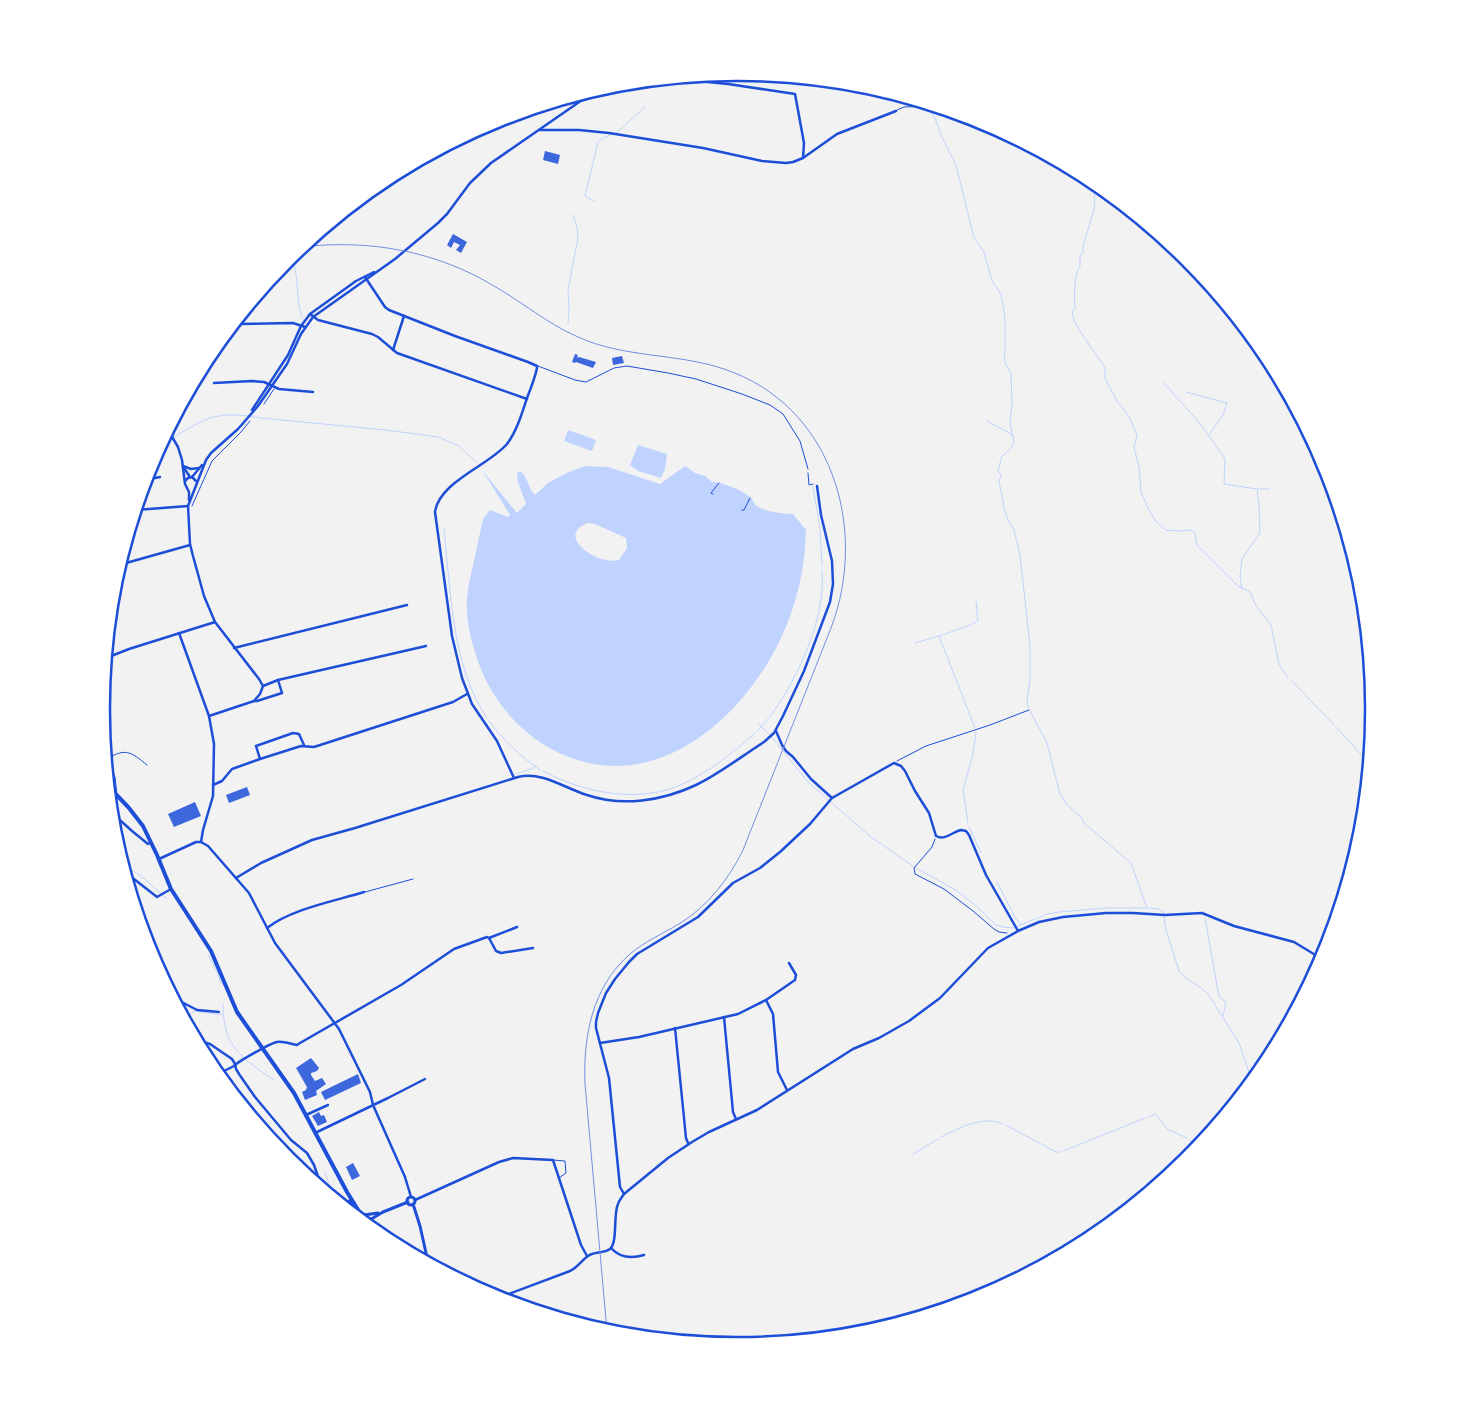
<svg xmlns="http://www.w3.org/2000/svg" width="1475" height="1418" font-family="'DejaVu Sans',sans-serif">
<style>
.water{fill:#bfd3fe;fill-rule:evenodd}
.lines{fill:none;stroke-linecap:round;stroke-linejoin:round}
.stream{stroke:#bfd3fe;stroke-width:1}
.building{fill:#3d67dc}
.path{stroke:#1d4ed8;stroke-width:1}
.service{stroke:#1d4ed8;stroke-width:1}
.minor{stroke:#1d4ed8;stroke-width:2.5}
.tertiary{stroke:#1d4ed8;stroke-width:3}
.secondary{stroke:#1d4ed8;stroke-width:4}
.rail{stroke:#7290e2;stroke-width:1}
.rim{fill:none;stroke:#1d4ed8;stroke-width:2.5}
</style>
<rect width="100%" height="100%" fill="#f2f2f2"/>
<!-- water -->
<g class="water">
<polygon points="568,430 596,440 592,451 564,441"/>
<polygon points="638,445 667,454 665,469 661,478 638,471 630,465"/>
<path d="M585,466L608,467L660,484L685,466L695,473L705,476L712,482C722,482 744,491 751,498C754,501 754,505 758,507C769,512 781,514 793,514L806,530C805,569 797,605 780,640C738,728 643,803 546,746C511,725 486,690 475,652C471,639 467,624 467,611C466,603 468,596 468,588L483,519L490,510L508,517L510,515L482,470L517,513L526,504L518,482L517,473L520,471C528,476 528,489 535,495L548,483L569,472ZM588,523L595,524L626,538L627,548L619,560C597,566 554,535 588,523Z"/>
</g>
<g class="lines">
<!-- stream -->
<g class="stream">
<polyline points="930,106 943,139 956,165 974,238 984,252 992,281 1001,294 1005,318 1005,353 1004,358 1006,365 1011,374 1012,404 1010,422 1014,443 1010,449 1002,456 998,470 1001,475 999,481 1005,512 1008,520 1014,530 1020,555 1030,645 1030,679 1027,701 1028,708"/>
<polyline points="616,133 645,107"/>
<path d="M1095,183L1094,192L1095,195L1094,201L1095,206L1083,246V252L1080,256V266C1074,273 1074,299 1075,308L1072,312L1074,320L1080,331L1105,368V378L1117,401L1130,418L1135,430L1137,436L1134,447L1139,467L1141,492L1149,510L1156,522L1166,530L1178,531L1191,530L1195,533L1197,545L1238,586L1250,592L1255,604L1271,625L1279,664L1288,678"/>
<polyline points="594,201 585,196 598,142 601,139 612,134"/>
<path d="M293,254L294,258L293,263C300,280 295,303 303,319"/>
<polyline points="568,324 569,306 568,290 578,238 577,227 573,215"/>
<polyline points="311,327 312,328"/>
<polyline points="1163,382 1198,421 1224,457 1225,461 1224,484 1257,489 1259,506 1260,533 1242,559 1240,576 1242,589"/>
<polyline points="1186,392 1227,403 1223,415 1209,435"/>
<polyline points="987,421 1013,435"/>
<path d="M161,444C177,436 193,424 210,418C226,413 245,415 261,418L386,430L438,437L459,446L477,463"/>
<polyline points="813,487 820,528 822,566"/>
<polyline points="1258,489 1269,489"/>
<path d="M444,529C451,592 451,664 487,718"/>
<polyline points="939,636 968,626 978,621 976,601"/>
<polyline points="915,643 939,636 975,728"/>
<polyline points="1292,681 1334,725"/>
<path d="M1030,711L1047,743L1060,794L1067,805L1082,818L1084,823L1131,863L1147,908L1159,909L1163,912L1166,930L1179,971C1186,981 1200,985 1208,994L1239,1043L1252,1081"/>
<path d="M489,721C503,740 520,756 540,770"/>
<polyline points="758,724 771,736 808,782 871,837 916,868 954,889 974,904 996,925 1003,927 1013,928 1047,914 1059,912 1106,908 1147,908"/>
<polyline points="1336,727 1369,763"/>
<path d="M757,731C785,704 814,644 820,605C822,594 823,582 822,570"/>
<path d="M543,771C584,793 639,804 683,784C710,771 733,753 755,733"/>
<polyline points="516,774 531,769 535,766"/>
<polyline points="968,823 963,790 973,754 976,732"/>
<polyline points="969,827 981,853"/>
<polyline points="123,864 142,877 166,898"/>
<polyline points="997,882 1016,919 1021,924"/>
<polyline points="1205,918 1219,997 1226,1002 1223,1016"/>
<polyline points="208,955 218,974 221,984"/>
<path d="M223,1004C223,1048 241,1057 274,1080"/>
<polyline points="182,1014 188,1016 195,1011 222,1015"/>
<polyline points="1148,1117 1156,1114 1167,1129 1187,1138"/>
<polyline points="1006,1125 1056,1152 1060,1152"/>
<path d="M941,1137C959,1128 983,1115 1003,1124"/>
<polyline points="1189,1140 1199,1145"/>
<polyline points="1063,1151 1145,1118"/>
<polyline points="913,1154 938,1139"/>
<polyline points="325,1172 333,1197"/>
</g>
</g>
<!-- building -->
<g class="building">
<polygon points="545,151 560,155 558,164 543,160"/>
<polygon points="453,234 467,242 461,253 456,250 460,245 454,242 451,248 447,245"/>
<polygon points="575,354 578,355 577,358 579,357 596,362 593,368 576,362 575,363 572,362"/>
<polygon points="622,356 624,363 613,365 612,358"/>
<polygon points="247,787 250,795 229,803 226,795"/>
<polygon points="195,802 201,816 174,827 168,814"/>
<polygon points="311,1058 319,1068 317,1071 311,1073 311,1075 315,1081 322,1078 326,1084 316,1091 317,1095 305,1100 302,1092 306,1090 307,1087 296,1068"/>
<polygon points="358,1074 361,1083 325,1100 321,1092"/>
<polygon points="319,1112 321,1116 324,1115 327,1122 318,1126 312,1116"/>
<polygon points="353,1163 360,1176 352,1180 346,1167"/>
</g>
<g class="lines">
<!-- path -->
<g class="path">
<polyline points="264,404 274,389"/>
<polyline points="808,473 809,485 813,484"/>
<polyline points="713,494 711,493 719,483"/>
<polyline points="192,506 212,461 241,432 250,421"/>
<polyline points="742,510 744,510 750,498"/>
<polyline points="897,761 926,746 990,725 1029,710"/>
<polyline points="935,839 932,847 914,868 915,874 944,889 973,911 994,929 999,932 1007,933"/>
</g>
<!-- service -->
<g class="service">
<polyline points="897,110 904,107 931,106"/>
<polyline points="538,366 575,380 586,382 614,368 627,366 668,373 696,379 742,394 770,405 783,414 800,441 808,469"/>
<polyline points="105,753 115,777 117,794"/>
<path d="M106,759C126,748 130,751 147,765"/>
<polyline points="365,892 413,879"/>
<polyline points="553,1160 565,1161 566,1173 559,1178"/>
</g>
<!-- minor -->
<g class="minor">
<polyline points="676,79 728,84 795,94 804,143 803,158"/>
<polyline points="540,130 579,130 609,133 703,148 762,161 786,163 793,162 803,158 837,134 896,111"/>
<path d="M365,277L385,307L389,310L455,336L528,362L537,366V368C535,378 531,388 527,398C522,413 517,431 507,444C488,466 439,482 435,512L452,636L462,678L472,704L497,741L514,778"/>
<polyline points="310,314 318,320 372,334 378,337 397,353 527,399"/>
<polyline points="239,317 240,324"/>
<polyline points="234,324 293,323 305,327"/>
<polyline points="393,350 404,316"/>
<polyline points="214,383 252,381 264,382 279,389 313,392"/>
<polyline points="252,410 288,355 301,326 310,314 356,281 374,272"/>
<polyline points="168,430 178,447 182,460 185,484 189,492 189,500"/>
<polyline points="183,466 191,469 199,468"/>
<polyline points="184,468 190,477"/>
<polyline points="192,477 202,465"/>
<polyline points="145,480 160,477"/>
<polyline points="185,481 188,478 192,477 196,481"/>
<polyline points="136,510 188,506"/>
<polyline points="119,565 190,545"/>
<polyline points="179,633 209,716 214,744 213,796 203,830 201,842"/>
<polyline points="234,648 407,605"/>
<polyline points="106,658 129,649 215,622"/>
<polyline points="263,686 278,680 426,646"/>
<polyline points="254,701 257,701 282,693 278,680"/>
<polyline points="209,716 254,701 260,694 263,686 259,679 215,622 204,596 193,556 190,544 188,506 206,460 211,453 238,429 258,406 287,364 301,334 313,317 395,259 438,223 447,214 470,183 491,163 598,89"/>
<polyline points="776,731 782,745 786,751 793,757 811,779 832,798"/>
<polyline points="260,759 256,746 293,733 299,734 304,745"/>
<polyline points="213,785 222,781 232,769 260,759 301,746 314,747 453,702 467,694"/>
<polyline points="111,812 132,831 148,844 150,843"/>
<polyline points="201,842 208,846 249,893 275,943 339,1029 370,1092 373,1105 405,1177 411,1197"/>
<polyline points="159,859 196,842 201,842"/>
<polyline points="125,872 157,897 171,889"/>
<path d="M236,878L261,863L312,840L355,828L518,777C542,771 564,788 587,795C622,807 662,801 696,785C719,774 742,756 764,742L774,733L783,716L804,671L830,602L833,584L832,561L821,515L817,486"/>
<path d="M267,928C291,909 335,901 364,892"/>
<polyline points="489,938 496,951 501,953 533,948"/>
<polyline points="174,998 197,1010 219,1012"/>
<polyline points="766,1000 773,1014 778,1072 787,1090"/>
<polyline points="724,1017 733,1112 736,1119"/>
<polyline points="675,1028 686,1138 688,1143"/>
<polyline points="196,1040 210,1044 232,1059 235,1064 236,1069 239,1074 255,1097 291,1140 307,1153 314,1165 322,1188"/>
<polyline points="600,1043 639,1037 738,1014 766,1000 795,980 796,975 789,963"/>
<path d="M218,1074L234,1066C237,1062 271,1043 277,1042C283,1041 291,1044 297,1045L300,1043L401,985L454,949L487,937L489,938L517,927"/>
<polyline points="306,1115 328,1105"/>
<polyline points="315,1133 388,1098 425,1079"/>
<path d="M624,1194L620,1187L609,1078L596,1028V1022L598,1013L606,993L615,979L629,962L637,954L698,917L733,883L760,868L780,852L810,824L832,798L894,763L901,766L905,771L915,791L929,813L936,836C945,841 952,832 961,830L966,831L969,835L986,875L1018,931"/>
<polyline points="415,1200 499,1162 513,1158 553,1160 581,1245 587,1256"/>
<path d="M611,1248C620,1258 631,1259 644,1255"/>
<path d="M498,1298L570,1271C578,1267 581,1261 588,1256C594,1251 603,1254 610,1249C618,1242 613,1214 618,1204C619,1200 622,1197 624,1194L668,1158L692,1142L709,1132L757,1110L853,1049L879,1038L909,1021L940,998L988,948L1018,931L1039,922L1063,917L1106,913H1133L1165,915L1202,913L1234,926L1294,942L1322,959"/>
</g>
<!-- tertiary -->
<g class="tertiary">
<circle cx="411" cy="1201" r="4"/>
<polyline points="413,1204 420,1226 428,1262"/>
<polyline points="364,1215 378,1213"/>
<polyline points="368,1221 383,1212 408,1202"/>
</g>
<!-- secondary -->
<g class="secondary">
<polyline points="109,787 129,808 143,826 157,855 171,889 211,951 237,1012 294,1093 347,1192 360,1213 367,1218 368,1225"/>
<polyline points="350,1201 354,1214"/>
</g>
<!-- rail -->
<path class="rail" d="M302,247C369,239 436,251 494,286C522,302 548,324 578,337C624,358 677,353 724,369C832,405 869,528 831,628L743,850C729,879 707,907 679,924C662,934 644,942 630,954C592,987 583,1037 585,1084L607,1331"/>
</g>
<!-- crop -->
<path d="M0 0H1475V1418H0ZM737 81H738A627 627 0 0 1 1365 708V710A627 627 0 0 1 738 1337H737A627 627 0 0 1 110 710V708A627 627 0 0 1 737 81Z" fill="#fff" fill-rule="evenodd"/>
<path class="rim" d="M737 81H738A627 627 0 0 1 1365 708V710A627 627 0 0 1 738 1337H737A627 627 0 0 1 110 710V708A627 627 0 0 1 737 81Z"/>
</svg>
